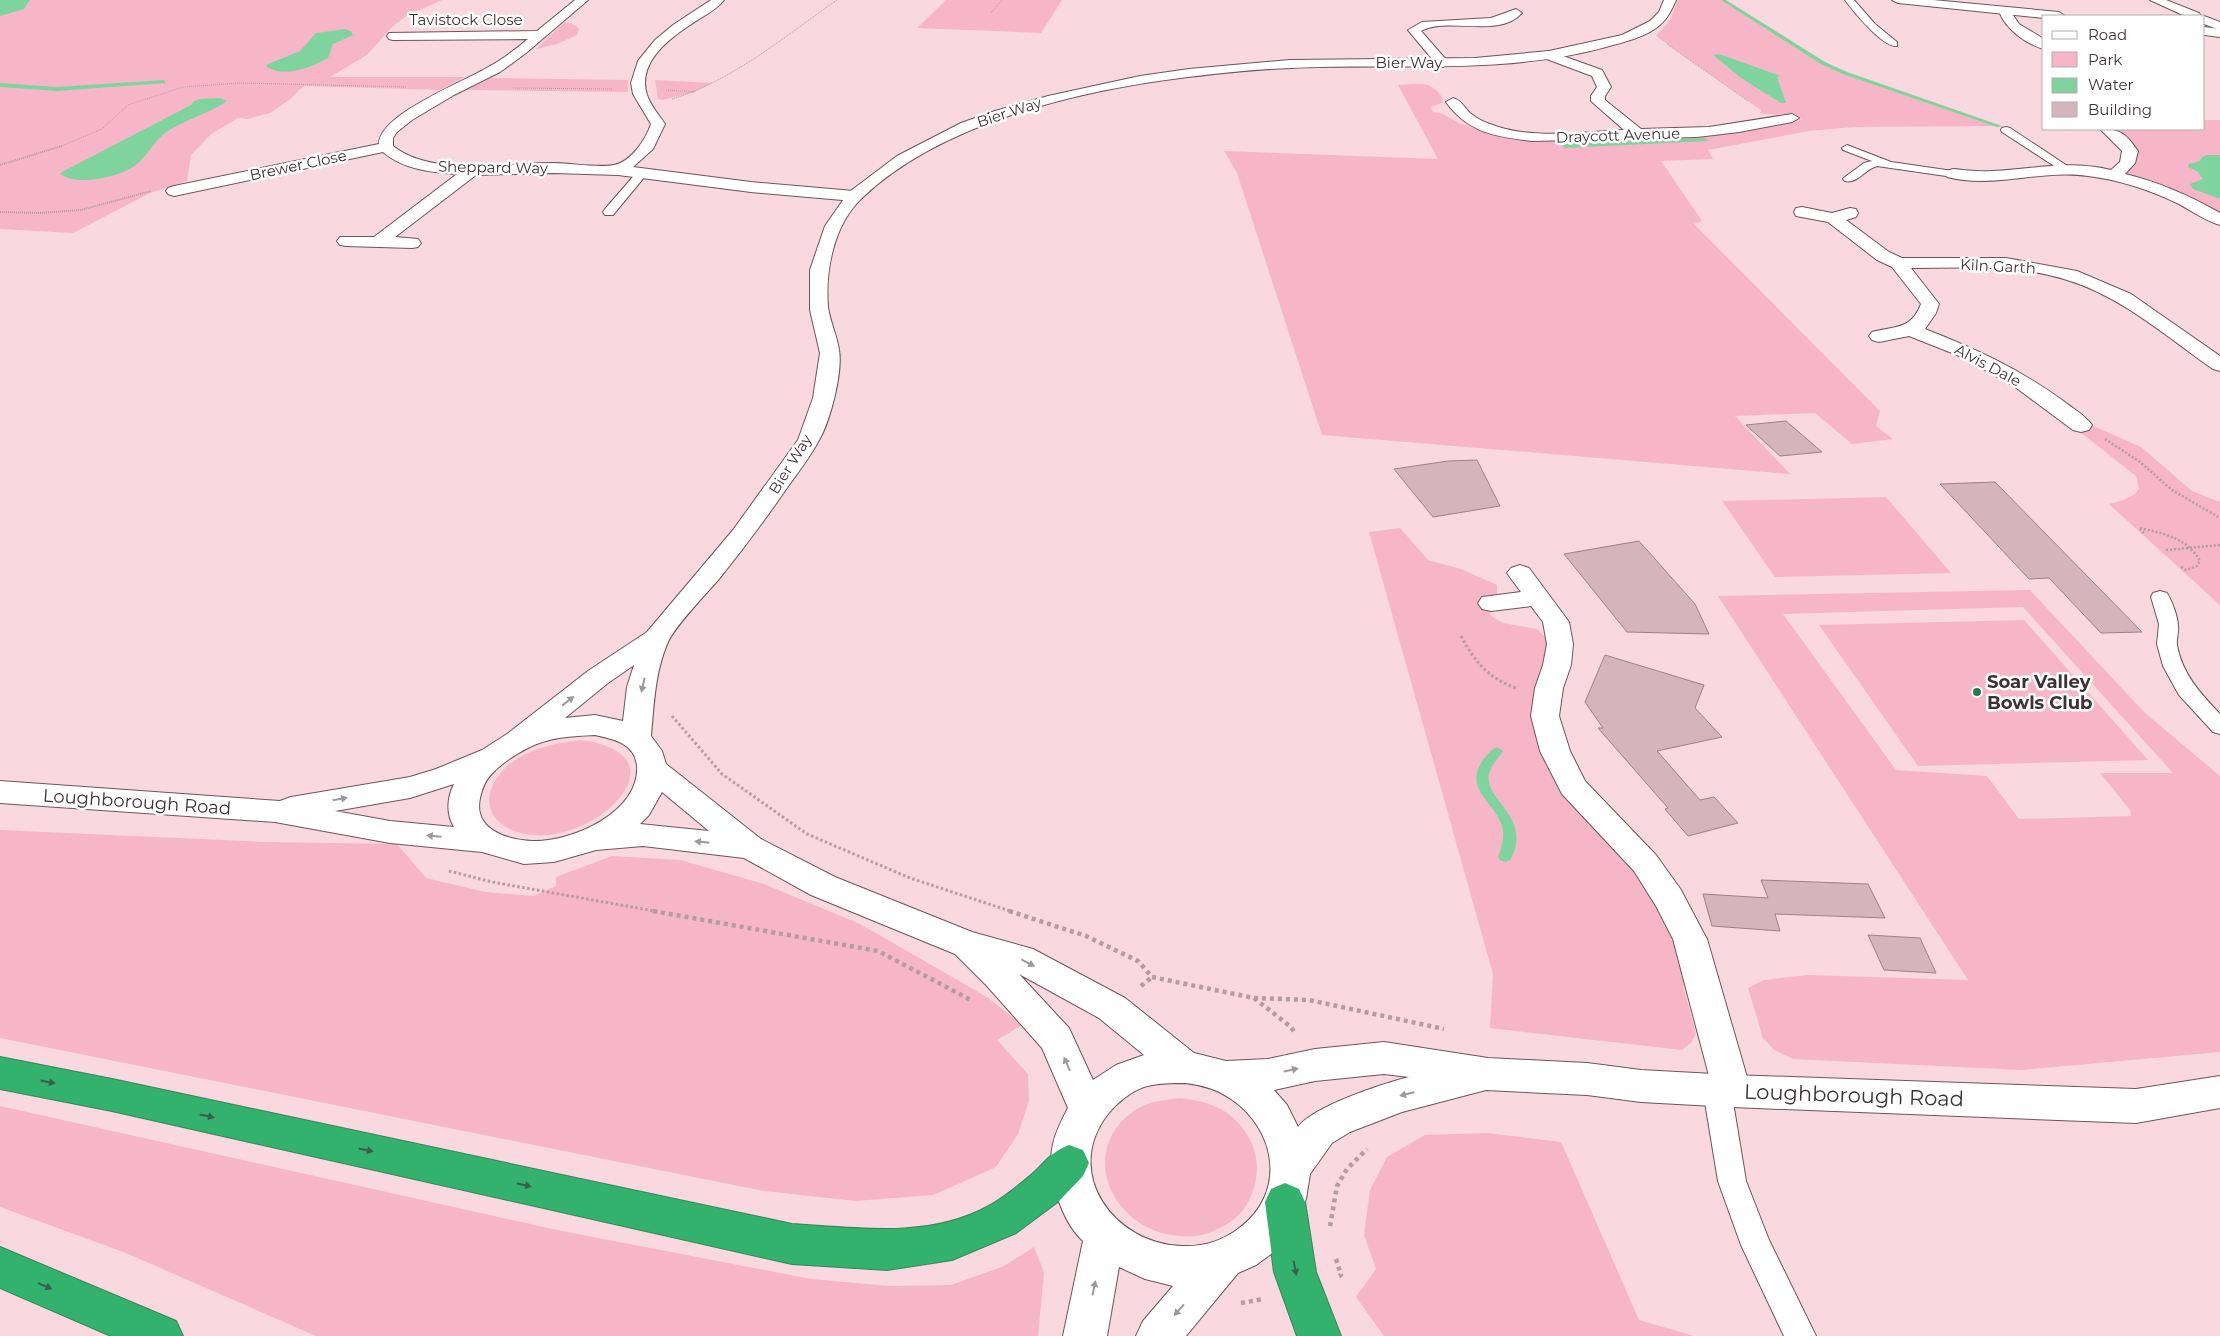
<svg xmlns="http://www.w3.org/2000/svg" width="2220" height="1336" font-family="Montserrat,sans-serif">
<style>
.green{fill:#f7b6c8;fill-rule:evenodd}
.water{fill:#7fd49e}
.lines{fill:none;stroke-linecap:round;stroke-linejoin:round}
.stream{fill:#7fd49e;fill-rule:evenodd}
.river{fill:#7fd49e;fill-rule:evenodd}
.building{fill:#d4b4bd;stroke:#9f8189}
.lane-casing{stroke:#6f545b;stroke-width:2}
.street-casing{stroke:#6f545b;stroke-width:2}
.secondary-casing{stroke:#6f545b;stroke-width:2}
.highway-casing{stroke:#37855a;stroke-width:2}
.path-far4{stroke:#b59ba2;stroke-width:1;stroke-dasharray:1 1;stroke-linecap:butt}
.path-far3{stroke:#b59ba2;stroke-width:2;stroke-dasharray:1 1;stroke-linecap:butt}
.path-far2{stroke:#b59ba2;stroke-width:2.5;stroke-dasharray:2 2;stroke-linecap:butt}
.path-far1{stroke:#b59ba2;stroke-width:3;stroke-dasharray:2.5 2.5;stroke-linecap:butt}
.path{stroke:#b59ba2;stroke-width:4.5;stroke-dasharray:4 4;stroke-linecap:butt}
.lane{fill:#fff;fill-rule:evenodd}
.street{fill:#fff;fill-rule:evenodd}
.secondary{fill:#fff;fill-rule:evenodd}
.highway{fill:#33b26e;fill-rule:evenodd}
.oneway{fill:#9f989a}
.oneway2{fill:#3b5f4a}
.poi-dot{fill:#297b4d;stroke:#fff;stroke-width:2}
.labels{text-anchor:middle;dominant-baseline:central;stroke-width:5;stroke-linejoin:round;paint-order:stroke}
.far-street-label{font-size:15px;fill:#3f3236;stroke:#fff}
.poi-label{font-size:18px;font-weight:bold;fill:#3f3236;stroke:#fff;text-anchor:start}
.street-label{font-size:18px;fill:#3f3236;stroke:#fff}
.near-street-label{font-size:21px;fill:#3f3236;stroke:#fff}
</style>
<rect width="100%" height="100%" fill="#f9d8e0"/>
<!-- green -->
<g class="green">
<polygon points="13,0 442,0 408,15 393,26 367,55 330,77 465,77 440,90 305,86 299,90 292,98 270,113 248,119 238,118 211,134 191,155 187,181 150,193 73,233 0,229 0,8 14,4"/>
<polygon points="946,0 1062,0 1041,33 917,28"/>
<path d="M1678,0H1723L1823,63L1845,73L1999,126L1854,127L1809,131L1708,150L1713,159L1661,161L1702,221L1694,224L1880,411L1876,426L1893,439L1852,444L1815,413L1735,416L1790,474L1322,435L1237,173L1224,151L1438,159L1398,85C1419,84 1431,79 1443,99L1442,103L1431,107L1433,112L1443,114L1459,123L1492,134L1533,140L1714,135L1802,119C1790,113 1774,116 1760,113L1761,110L1656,36L1670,20Z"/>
<polygon points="565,22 575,25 579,29 577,35 557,44 536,49"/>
<polygon points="491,78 628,80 628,92 467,90"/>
<polygon points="655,80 713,83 692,93 662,100 658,99"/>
<polygon points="2204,120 2220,120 2220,220 2115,175 2127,163 2124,142 2107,129 2204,129"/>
<polygon points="2084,422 2141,447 2192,491 2220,502 2220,605 2109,504 2124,500 2135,494 2139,489 2136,476 2071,425"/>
<polygon points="1886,497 1951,573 1775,577 1722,501"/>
<polygon points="1400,528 1428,560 1461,569 1497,585 1497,593 1489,608 1491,616 1503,623 1537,629 1551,643 1540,688 1610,843 1669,914 1698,986 1683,985 1696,1034 1691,1043 1682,1050 1490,1028 1493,974 1369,532"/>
<path d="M2030,590L2145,713L2220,776V1052L2021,1070L1793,1059L1774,1050L1763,1038L1748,988L1764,980L1807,975L1968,980L1718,596ZM2023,607L2173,773H2100L2130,810L2131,816L2019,819L1987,776L1896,770L1783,614Z"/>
<polygon points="2024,620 2148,760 1918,766 1819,625"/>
<path d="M580,740C686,753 602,840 535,835C480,831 475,786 518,758C537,747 558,743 580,740Z"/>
<polygon points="0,830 265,842 397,844 426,878 485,892 534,896 556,886 556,877 612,856 680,860 764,884 860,924 987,997 1022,1025 997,1040 1028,1074 1029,1101 1018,1134 996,1167 933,1195 855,1201 764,1191 0,1038"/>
<path d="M1180,1098C1196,1100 1213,1103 1227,1113C1258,1136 1266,1172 1246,1206C1238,1219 1225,1226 1211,1232C1197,1238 1181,1237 1166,1234C1107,1220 1079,1146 1137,1109C1150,1101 1165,1100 1180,1098Z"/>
<polygon points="0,1106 557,1230 811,1279 890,1286 951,1285 1002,1267 1034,1247 1044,1272 1038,1336 316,1336 126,1253 0,1207"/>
<polygon points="1487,1133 1561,1142 1639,1320 1694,1336 1384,1336 1356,1297 1376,1269 1364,1235 1370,1190 1387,1157 1425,1135"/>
</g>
<!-- water -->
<g class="water">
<path d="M346,29L352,32V35L356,34L333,44L328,58C313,67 282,79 266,66L268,64L300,51L316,33Z"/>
<polygon points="1719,54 1781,76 1777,77 1786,103 1781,103 1741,78 1713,55"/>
<path d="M200,99L220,98L227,101C212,112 185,120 168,131C154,140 149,154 137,164C122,177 77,187 60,174L62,172L191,105L194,101Z"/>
<polygon points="2206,155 2220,155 2220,199 2193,189 2190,184 2203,179 2197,171 2188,167 2189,164 2200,161 2201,158"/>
</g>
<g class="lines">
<!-- stream -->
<g class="stream">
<polygon points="1721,0 1726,0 1825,62 1847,72 2002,126 1997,127 1843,74 1821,64"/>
<polygon points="164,80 166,83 57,91 0,87 0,83 57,87"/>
<polygon points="1705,138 1708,140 1707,141 1565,148 1562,146 1565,144"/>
<path d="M1497,747L1503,751C1498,759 1491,765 1489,774C1483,800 1534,817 1510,860L1505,862L1500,860L1498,857C1502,847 1505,836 1502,826C1494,801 1463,789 1483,760C1487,755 1491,749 1497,747Z"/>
</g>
<!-- river -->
<polygon class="river" points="0,0 30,0 24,9 0,16"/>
</g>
<!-- building -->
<g class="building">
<polygon points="1786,421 1822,452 1780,456 1746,425"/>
<polygon points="1477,460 1500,506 1433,517 1394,469 1448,461"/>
<polygon points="1995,482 2142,632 2101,633 2049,578 2029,579 1940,484"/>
<polygon points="1639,541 1695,604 1709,634 1627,632 1564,554"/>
<polygon points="1605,655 1704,685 1695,708 1722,737 1657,751 1700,800 1714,797 1738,823 1688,836 1665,809 1668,808 1598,728 1603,728 1585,702"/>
<polygon points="1761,880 1868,884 1885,918 1775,914 1780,931 1712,926 1703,894 1768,898"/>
<polygon points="1868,935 1920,938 1936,973 1884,970"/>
</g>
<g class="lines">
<defs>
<g id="lane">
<path d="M1845,0H1854L1875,24L1897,42V46C1883,48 1853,11 1845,0Z"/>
<polygon points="2006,127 2010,128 2072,169 2066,172 2062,171 2002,132 2001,130 2002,128"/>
<path d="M1847,145L1891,162L1953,171L1959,174L1953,177L1877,166C1865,169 1858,184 1845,181L1843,179L1845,177L1864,163L1872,161L1843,150L1842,148Z"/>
<polygon points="642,170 648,173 646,175 613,215 605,215 603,212 605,209 638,171"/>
<path d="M2160,591L2167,593C2172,601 2178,617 2178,626C2179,632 2176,639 2177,645C2182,674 2201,694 2220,714V734L2213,732L2179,695L2163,666L2157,644L2159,624L2151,597L2153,593Z"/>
<polygon points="1717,1078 1727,1082 1731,1090 1746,1181 1769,1240 1816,1336 1784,1336 1741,1245 1718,1181 1703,1090 1707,1082"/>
</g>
<g id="street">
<path d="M575,0H588L526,53L500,72L454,95L412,120L397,132L393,138V146C432,177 506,163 553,163C570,163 598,168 614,165C631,162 646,139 651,124L633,94L631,83L638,61L655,40L673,25L711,0H724C715,11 701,17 690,25C667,40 637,64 647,95C651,106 659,115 665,124L653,149L633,167L751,182L854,191L860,193L862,196L860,199L854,201L751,192L618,175L553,173L476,175L395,237L418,239L421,243L418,247L412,248L346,246L340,245L337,241L340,237H374L457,174C431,172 404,170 383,152L174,196L168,194L166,191L168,188L174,186L379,144C379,114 466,81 490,66C503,59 516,49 528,39L393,40L389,39L387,36L389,33L537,31Z"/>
<polygon points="2150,0 2166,0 2199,13 2201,16 2185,16"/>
<path d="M2005,7L2009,9L2019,24L2044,39V49C2026,44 2005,29 1999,11Z"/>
<path d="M1516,9L1522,13C1499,39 1448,16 1421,31L1449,63L1443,67L1438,66L1408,30L1422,22L1491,18Z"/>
<polygon points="2204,16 2220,22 2220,30 2204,24"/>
<path d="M1549,51L1602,70L1611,87L1605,96V100L1641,129L1709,127L1792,114L1799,118L1792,122L1739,132L1697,137L1532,141C1497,137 1468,133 1446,102L1453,98C1461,100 1464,107 1470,113C1475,117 1483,122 1490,124C1528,140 1583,132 1624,130L1591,101V96L1597,87L1592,76L1544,58L1543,55L1544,52Z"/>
<path d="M2100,129C2121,129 2126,134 2138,151L2135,163L2125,174C2159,182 2190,196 2220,213V225C2206,221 2192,211 2179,204C2150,190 2120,180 2088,176C2041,169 1994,189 1947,177L1945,174L1947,171L1953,169C1966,170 1979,172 1992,171C2034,169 2069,160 2111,170L2120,162L2122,151Z"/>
<path d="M1802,207L1832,213L1850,208L1856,209L1858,213L1856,217L1846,220L1889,252L1902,258H2006L2077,271L2131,294L2220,356V371L2213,369C2167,337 2121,296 2067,280C2017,264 1963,268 1911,268L1939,304L1936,313L1925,329C1974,348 2019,369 2062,400C2072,408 2085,415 2092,425L2089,430L2081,432L2073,430L2015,387L1962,357L1909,336L1879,342L1872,340L1869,336L1872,332C1895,326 1911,330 1921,304L1892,267L1877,260L1828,222L1796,216L1794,212L1796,208Z"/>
<polygon points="1520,565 1529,568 1569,622 1573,644 1571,665 1563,688 1559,716 1570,751 1585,781 1656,855 1681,890 1702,930 1707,939 1751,1091 1745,1102 1732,1107 1719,1102 1713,1091 1673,939 1656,906 1634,871 1562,794 1540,751 1531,716 1535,688 1543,665 1547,644 1543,622 1531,606 1491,611 1482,609 1478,603 1482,597 1521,592 1507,573 1511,568"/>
</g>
<g id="secondary">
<path d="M1664,0H1676C1672,9 1668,18 1660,25C1646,37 1624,42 1606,47C1504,75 1396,63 1291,68C1257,69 1222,73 1188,77C1081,90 942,122 862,198C834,224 825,270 828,307C830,322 837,335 839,350C843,372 830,423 818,442C810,457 799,471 789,485C767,517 744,548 719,579C706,594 675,626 668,642C655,671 654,704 651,736L662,751L666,764L761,839L835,877L972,932L1033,949L1125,998L1194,1053L1226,1061L1268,1059L1315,1049L1384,1042L1488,1058L1587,1063L1641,1070L1732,1075L2136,1089L2220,1076V1108L2136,1123L1732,1107L1641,1102L1587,1095L1486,1090L1402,1112L1350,1132L1332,1143L1310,1174L1306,1199L1290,1233L1275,1251L1256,1265L1238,1273L1186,1336H1136L1143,1321L1173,1286L1145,1279L1119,1267L1107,1336H1063L1083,1241C1061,1221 1046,1173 1053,1144C1056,1131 1062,1119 1068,1108L1042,1048L987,986L955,954L811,895L744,858L643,846L596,850L554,862L524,864L482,852L390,843L275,822L0,803V781L280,801L291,797L410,777L436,769L482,750L507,734L588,671L647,632L733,530L798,440L813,398L820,353L810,310V270L825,226L848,193L897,156L961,123L995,111L1048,96L1140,76L1189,69L1290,60L1475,58L1549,51L1622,35L1650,21L1659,12ZM634,665L627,687L623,721L595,715L565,718L608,683ZM595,735C613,739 635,743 637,766C640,812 572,842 533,841C508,840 473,830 480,798C482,790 484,783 489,777C499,765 514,755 528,748C549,737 572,736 595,735ZM454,784C447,798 446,814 454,827L390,821L335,811L410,798ZM662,792L709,831L640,824L649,815ZM1019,974L1099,1018L1144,1055L1116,1065L1093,1080L1069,1028ZM1384,1074L1409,1077C1382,1084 1314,1106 1298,1127L1287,1105L1274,1090L1315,1081ZM1185,1083C1202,1085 1217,1089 1231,1099C1277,1130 1287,1194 1238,1229C1222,1241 1203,1247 1182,1246C1114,1244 1062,1173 1108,1114C1116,1104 1131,1091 1144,1087C1156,1083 1172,1083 1185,1083Z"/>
<polygon points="1892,0 1933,0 2059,12 2065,16 2044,16 2044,18 1898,3"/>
<polygon points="2204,27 2220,29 2220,37 2204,35"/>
</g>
<g id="highway">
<path d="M0,1057L112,1079L792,1224C856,1228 928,1239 987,1207C1002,1199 1018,1186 1031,1175C1046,1162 1049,1153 1069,1145L1083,1150L1089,1163L1083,1176L1059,1201L1016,1233L952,1260L887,1270L792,1264L112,1111L0,1089Z"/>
<polygon points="1285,1183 1299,1189 1305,1202 1316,1272 1341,1336 1297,1336 1274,1272 1265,1202 1271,1189"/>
<polygon points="0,1247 176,1321 183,1336 111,1336 0,1288"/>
</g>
</defs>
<!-- lane casing -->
<use href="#lane" class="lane-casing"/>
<!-- street casing -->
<use href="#street" class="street-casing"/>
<!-- secondary casing -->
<use href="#secondary" class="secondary-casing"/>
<!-- highway casing -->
<use href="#highway" class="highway-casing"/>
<!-- path-far4 -->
<g class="path-far4">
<polyline points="991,13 1002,0"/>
<polyline points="1667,44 1748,101"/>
<polyline points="513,88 612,89"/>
<polyline points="666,90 695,92"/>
<path d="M672,99C734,80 785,36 837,0"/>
<polyline points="59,147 102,129 128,105 183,87 240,83 407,87"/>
</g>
<!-- path-far3 -->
<g class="path-far3">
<polyline points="0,165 62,146"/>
<polyline points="0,212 39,213 81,210 151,191"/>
</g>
<!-- path-far2 -->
<g class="path-far2">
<polyline points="2105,439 2140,462 2172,490 2220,518"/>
<path d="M2144,533L2139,528C2163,533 2187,538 2200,561L2197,566L2186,570L2180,566"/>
<polyline points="2166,550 2220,545"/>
</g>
<!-- path-far1 -->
<g class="path-far1">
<path d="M1461,636C1475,662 1488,678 1516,688"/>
<polyline points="672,716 722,774 807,834 910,878 1013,912"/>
<polyline points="449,871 492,882 660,912"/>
</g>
<!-- path -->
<g class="path">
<polyline points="653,911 878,951 971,1000"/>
<polyline points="1009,911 1086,936 1138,961 1152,977 1254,998 1309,1000 1444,1029"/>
<polyline points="1141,986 1152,977"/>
<polyline points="1254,998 1291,1027 1295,1033"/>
<polyline points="1330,1226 1337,1186 1347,1169 1367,1149"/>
<polyline points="1336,1259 1341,1275 1339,1276"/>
<polyline points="1241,1303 1264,1299"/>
</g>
<!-- lane -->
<use href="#lane" class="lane"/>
<!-- street -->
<use href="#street" class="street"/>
<!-- secondary -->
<use href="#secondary" class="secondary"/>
<!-- highway -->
<use href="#highway" class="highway"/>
</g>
<!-- one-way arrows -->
<defs><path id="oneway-solid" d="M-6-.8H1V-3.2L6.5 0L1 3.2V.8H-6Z" transform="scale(1.25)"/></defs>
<g class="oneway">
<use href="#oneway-solid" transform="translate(643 685) rotate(103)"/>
<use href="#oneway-solid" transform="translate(568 701) rotate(-38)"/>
<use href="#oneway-solid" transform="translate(340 799) rotate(-10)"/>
<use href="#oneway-solid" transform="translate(434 836) rotate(-175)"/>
<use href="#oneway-solid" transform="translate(702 842) rotate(-174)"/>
<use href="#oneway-solid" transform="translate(1028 963) rotate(28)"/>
<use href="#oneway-solid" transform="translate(1067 1064) rotate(-114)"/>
<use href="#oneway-solid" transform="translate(1291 1070) rotate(-12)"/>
<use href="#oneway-solid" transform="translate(1407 1094) rotate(166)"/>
<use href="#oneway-solid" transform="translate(1094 1288) rotate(-79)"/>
<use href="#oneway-solid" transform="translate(1179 1310) rotate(131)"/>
</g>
<g class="oneway2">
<use href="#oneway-solid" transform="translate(48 1082) rotate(11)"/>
<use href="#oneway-solid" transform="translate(207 1116) rotate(12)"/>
<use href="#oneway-solid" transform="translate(366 1150) rotate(12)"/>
<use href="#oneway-solid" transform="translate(524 1185) rotate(12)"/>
<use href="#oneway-solid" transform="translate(1295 1268) rotate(79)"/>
<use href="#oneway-solid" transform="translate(45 1286) rotate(23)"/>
</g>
<!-- markers -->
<circle class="poi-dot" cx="1977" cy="692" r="5"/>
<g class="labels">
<!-- far-street labels -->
<g class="far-street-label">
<text x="466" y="19">Tavistock Close</text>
<text x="1409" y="62">Bier Way</text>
<text transform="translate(1009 112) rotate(-18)">Bier Way</text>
<text transform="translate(1618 135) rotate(-2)">Draycott Avenue</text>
<text transform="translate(298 165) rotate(-12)">Brewer Close</text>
<text transform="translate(493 167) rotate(1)">Sheppard Way</text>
<text transform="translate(1998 266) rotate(3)">Kiln Garth</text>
<text transform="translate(1988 365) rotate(28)">Alvis Dale</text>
<text transform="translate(790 464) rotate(-58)">Bier Way</text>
</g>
<!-- poi labels -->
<g class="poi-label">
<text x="1987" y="682">Soar Valley<tspan x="1987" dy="21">Bowls Club</tspan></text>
</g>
<!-- street labels -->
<g class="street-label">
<text transform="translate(137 802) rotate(4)">Loughborough Road</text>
</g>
<!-- near-street labels -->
<g class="near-street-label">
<text transform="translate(1854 1095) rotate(2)">Loughborough Road</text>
</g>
</g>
<!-- legend -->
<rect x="2042" y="15" width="162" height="115" fill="#ffffff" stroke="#b2adaf"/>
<rect x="2052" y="31" width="25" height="8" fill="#ffffff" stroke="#b2adaf"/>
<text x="2088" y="40" font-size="15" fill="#3f3236">Road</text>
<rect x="2052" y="52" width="25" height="15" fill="#f7b6c8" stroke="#b2adaf"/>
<text x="2088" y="65" font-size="15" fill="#3f3236">Park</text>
<rect x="2052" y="78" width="25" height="15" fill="#7fd49e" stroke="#b2adaf"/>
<text x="2088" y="90" font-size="15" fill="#3f3236">Water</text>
<rect x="2052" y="102" width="25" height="15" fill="#d4b4bd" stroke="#b2adaf"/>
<text x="2088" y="115" font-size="15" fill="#3f3236">Building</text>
</svg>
